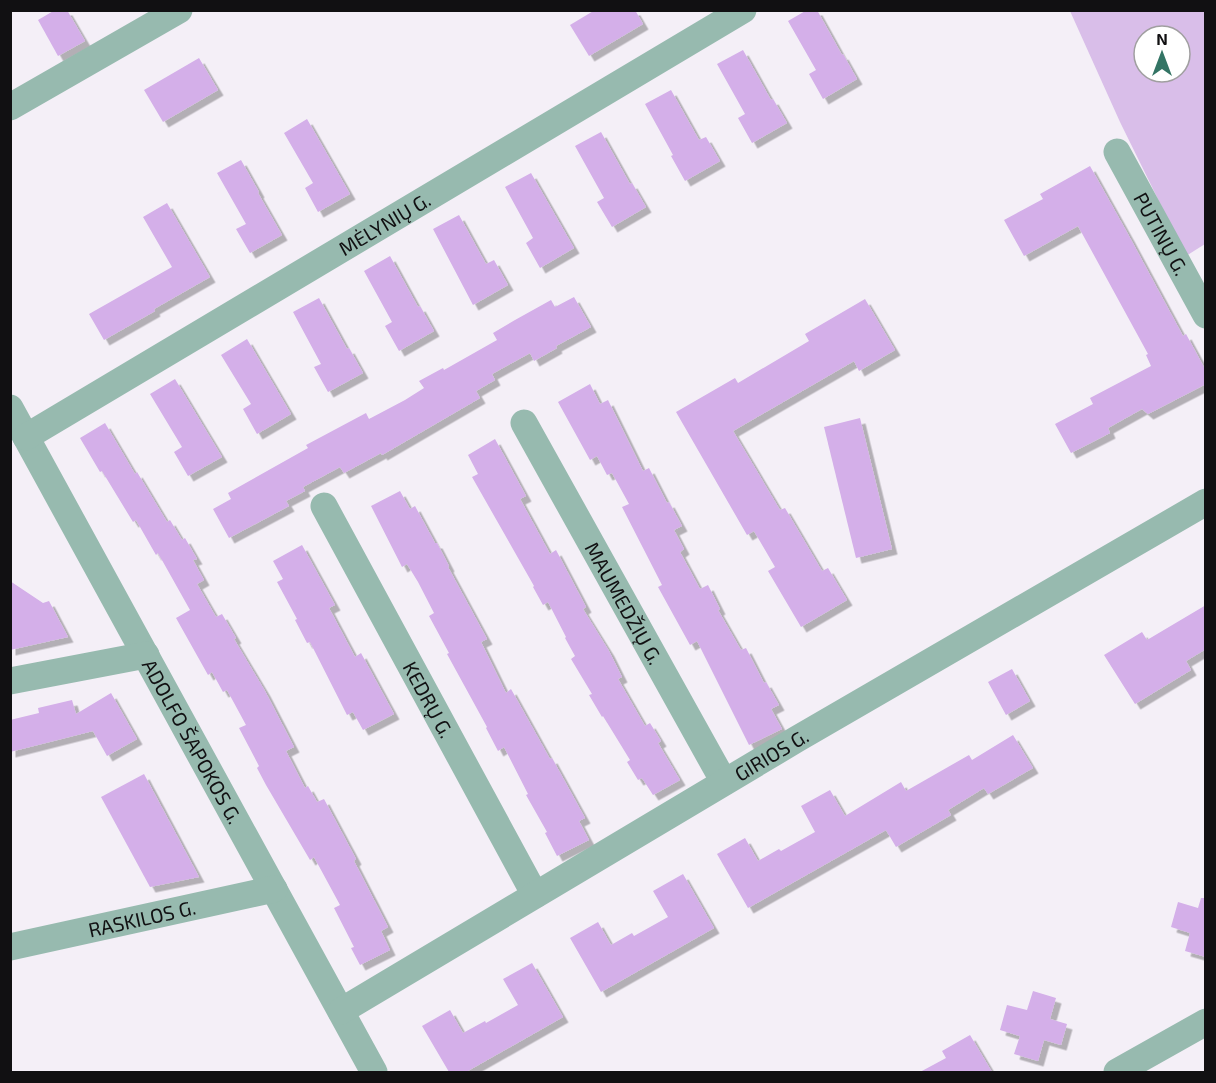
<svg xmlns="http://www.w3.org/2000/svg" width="1216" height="1083" font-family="'Exo 2',sans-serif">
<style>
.green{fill:#d9bee9;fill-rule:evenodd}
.building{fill:#d4afe9;filter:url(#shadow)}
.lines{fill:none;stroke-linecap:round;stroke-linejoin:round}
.minor{stroke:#97baaf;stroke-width:27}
.labels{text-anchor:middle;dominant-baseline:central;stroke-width:4.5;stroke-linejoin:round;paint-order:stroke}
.street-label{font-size:20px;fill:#111012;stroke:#fff}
</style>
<defs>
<filter id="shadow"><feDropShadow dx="5.5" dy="5.5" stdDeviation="0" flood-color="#0004"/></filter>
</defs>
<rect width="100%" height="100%" fill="#f4eff7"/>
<!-- green -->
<path class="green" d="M1070,11H1205V244L1186,256L1120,122ZM1144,36H1180V72H1144Z"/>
<!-- building -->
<g class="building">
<polygon points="55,10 67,10 85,41 58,56 38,20"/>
<polygon points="595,10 635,10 643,24 589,56 570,25"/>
<polygon points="807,10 817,10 842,55 843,54 857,79 823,99 809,74 816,70 788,21"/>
<polygon points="743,50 771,100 773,99 787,123 752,143 738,118 745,114 717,64"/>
<polygon points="199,58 218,90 163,122 144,90"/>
<polygon points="671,90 699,140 706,137 720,161 685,181 671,156 673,155 645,104"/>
<polygon points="307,119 350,194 318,212 305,188 313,183 284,133"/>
<polygon points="601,132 630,184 632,183 646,207 612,227 597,202 604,198 575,146"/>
<polygon points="241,160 259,192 258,193 282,235 250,253 236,229 246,224 217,173"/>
<polygon points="1090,166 1129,236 1183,336 1186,334 1206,371 1206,384 1148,414 1142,409 1108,428 1110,433 1071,453 1055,424 1093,404 1090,398 1151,366 1146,355 1148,354 1078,226 1024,256 1004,220 1043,199 1040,194"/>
<polygon points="531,173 574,248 540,268 526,243 533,238 505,187"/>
<polygon points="167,203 210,277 154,309 155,311 104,340 89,314 172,267 143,217"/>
<polygon points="459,215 486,264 494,260 508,285 473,305 433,229"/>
<polygon points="390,256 418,307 420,306 434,331 399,351 385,326 392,322 364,271"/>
<polygon points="574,297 591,327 556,346 557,348 534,361 530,353 492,374 495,380 476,391 480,398 382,455 381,453 344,473 340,467 303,487 305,491 286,501 289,506 229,538 213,509 231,499 228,493 308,448 306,445 366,413 369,419 405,400 424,388 419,381 443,368 444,370 497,340 493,333 515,320 551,300 555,307"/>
<polygon points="319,298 347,349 349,348 363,373 328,392 314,367 321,364 293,312"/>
<polygon points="865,299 895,350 859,371 854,361 733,431 780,510 785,508 822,571 828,568 847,600 801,627 768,571 775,567 754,531 747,535 676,412 735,378 738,383 809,341 805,334"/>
<polygon points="247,339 291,414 257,434 243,409 251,404 221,355"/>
<polygon points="175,379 222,457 188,476 174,452 182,447 150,394"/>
<polygon points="590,384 600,404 608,400 643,471 649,468 667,503 669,502 682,526 674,530 684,549 680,552 700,589 708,585 720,609 718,610 741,650 746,648 764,683 766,682 779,705 771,709 782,729 749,745 697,641 690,645 658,587 662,585 622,507 629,504 612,473 607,475 597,456 590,460 558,402"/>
<polygon points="860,418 892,549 856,558 824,427"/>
<polygon points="105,423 135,474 137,472 167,522 170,520 182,540 185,538 197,559 193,560 204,580 197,584 216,617 222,614 236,638 234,639 265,691 294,747 286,751 305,788 308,786 317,802 324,799 356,859 354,861 388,927 381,931 390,950 360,965 351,948 354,947 334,908 340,905 314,857 310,860 266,785 257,768 259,766 239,728 246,725 227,690 223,692 212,672 208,675 176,618 190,610 158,553 156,555 136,520 133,522 102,471 100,472 80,438"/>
<polygon points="495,439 526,496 520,499 531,519 550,554 556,550 586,607 583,609 609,651 622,677 618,679 645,726 650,723 661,741 658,743 680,780 653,795 642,778 638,780 627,762 630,760 603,716 602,717 589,695 592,694 571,659 575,656 565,638 566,637 548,602 543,605 533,587 534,586 472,477 478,474 468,455"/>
<polygon points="400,491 410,509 415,506 435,543 437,543 449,566 448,567 487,639 481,642 506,693 511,689 550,759 552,758 585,818 579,821 589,840 557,856 545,833 547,832 526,795 528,794 504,747 498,751 486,728 487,727 447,654 449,653 429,616 434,613 418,582 407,564 402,567 371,506"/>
<polygon points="302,545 335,605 329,608 355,657 361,653 394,714 363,730 353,712 347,715 310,642 307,643 295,620 297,619 277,582 283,579 273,561"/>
<polygon points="10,581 43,603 49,601 68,637 10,650"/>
<polygon points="1206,605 1206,649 1186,661 1191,670 1135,704 1104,655 1142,632 1147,640"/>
<polygon points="1012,669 1030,701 1006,715 988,682"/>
<polygon points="111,693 137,739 107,756 93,731 10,752 10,720 39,713 38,708 72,700 76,714"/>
<polygon points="1013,735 1033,768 988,794 984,788 948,810 951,815 896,847 886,830 748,908 717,854 745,838 758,861 779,849 781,851 815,832 801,806 830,790 845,816 901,782 906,791 969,755 972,760"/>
<polygon points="144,774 199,877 150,887 101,797"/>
<polygon points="683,874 714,928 601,992 570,938 598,922 611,945 632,933 634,936 668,917 653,891"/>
<polygon points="1201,898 1206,898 1206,957 1185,951 1190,933 1171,927 1178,902 1198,908"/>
<polygon points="532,963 563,1017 466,1072 449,1072 422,1026 450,1010 463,1033 485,1021 486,1023 518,1005 503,979"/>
<polygon points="1033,991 1056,998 1050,1019 1067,1024 1061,1045 1044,1040 1038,1061 1014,1054 1020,1036 1000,1030 1007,1005 1027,1010"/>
<polygon points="970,1035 992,1072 920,1072 946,1058 942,1051"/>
</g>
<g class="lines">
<!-- minor -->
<g class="minor">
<polyline points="10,107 179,10"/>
<path id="s1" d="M1117,152L1206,315"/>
<path id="s2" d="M10,408L374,1072"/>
<path id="s3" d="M524,423L724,782"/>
<path id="s4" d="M26,437L743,10"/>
<path id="s5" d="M324,506L535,895"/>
<polyline points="10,681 146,655"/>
<path id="s6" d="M10,947L274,889"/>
<path id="s7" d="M341,1011L797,739L1206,502"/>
<polyline points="1117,1072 1206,1022"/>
</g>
</g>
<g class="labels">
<!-- street labels -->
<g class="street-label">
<text stroke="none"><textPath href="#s4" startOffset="417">MĖLYNIŲ G.</textPath></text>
<text stroke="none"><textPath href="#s1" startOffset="93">PUTINŲ G.</textPath></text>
<text stroke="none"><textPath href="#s3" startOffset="206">MAUMEDŽIŲ G.</textPath></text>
<text stroke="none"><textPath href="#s5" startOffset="220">KEDRŲ G.</textPath></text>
<text stroke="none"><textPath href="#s2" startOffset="380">ADOLFO ŠAPOKOS G.</textPath></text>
<text stroke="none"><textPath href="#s7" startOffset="501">GIRIOS G.</textPath></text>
<text stroke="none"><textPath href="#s6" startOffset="135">RASKILOS G.</textPath></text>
</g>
</g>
<!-- border -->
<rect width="1216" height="1083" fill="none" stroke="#111012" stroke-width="24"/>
<!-- north arrow -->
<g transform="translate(1162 54)"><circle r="28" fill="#ffffff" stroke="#a09fa0" stroke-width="1.5"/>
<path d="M0-4.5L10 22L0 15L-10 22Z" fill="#337464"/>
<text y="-9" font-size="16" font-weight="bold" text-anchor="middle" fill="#111012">N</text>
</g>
</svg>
